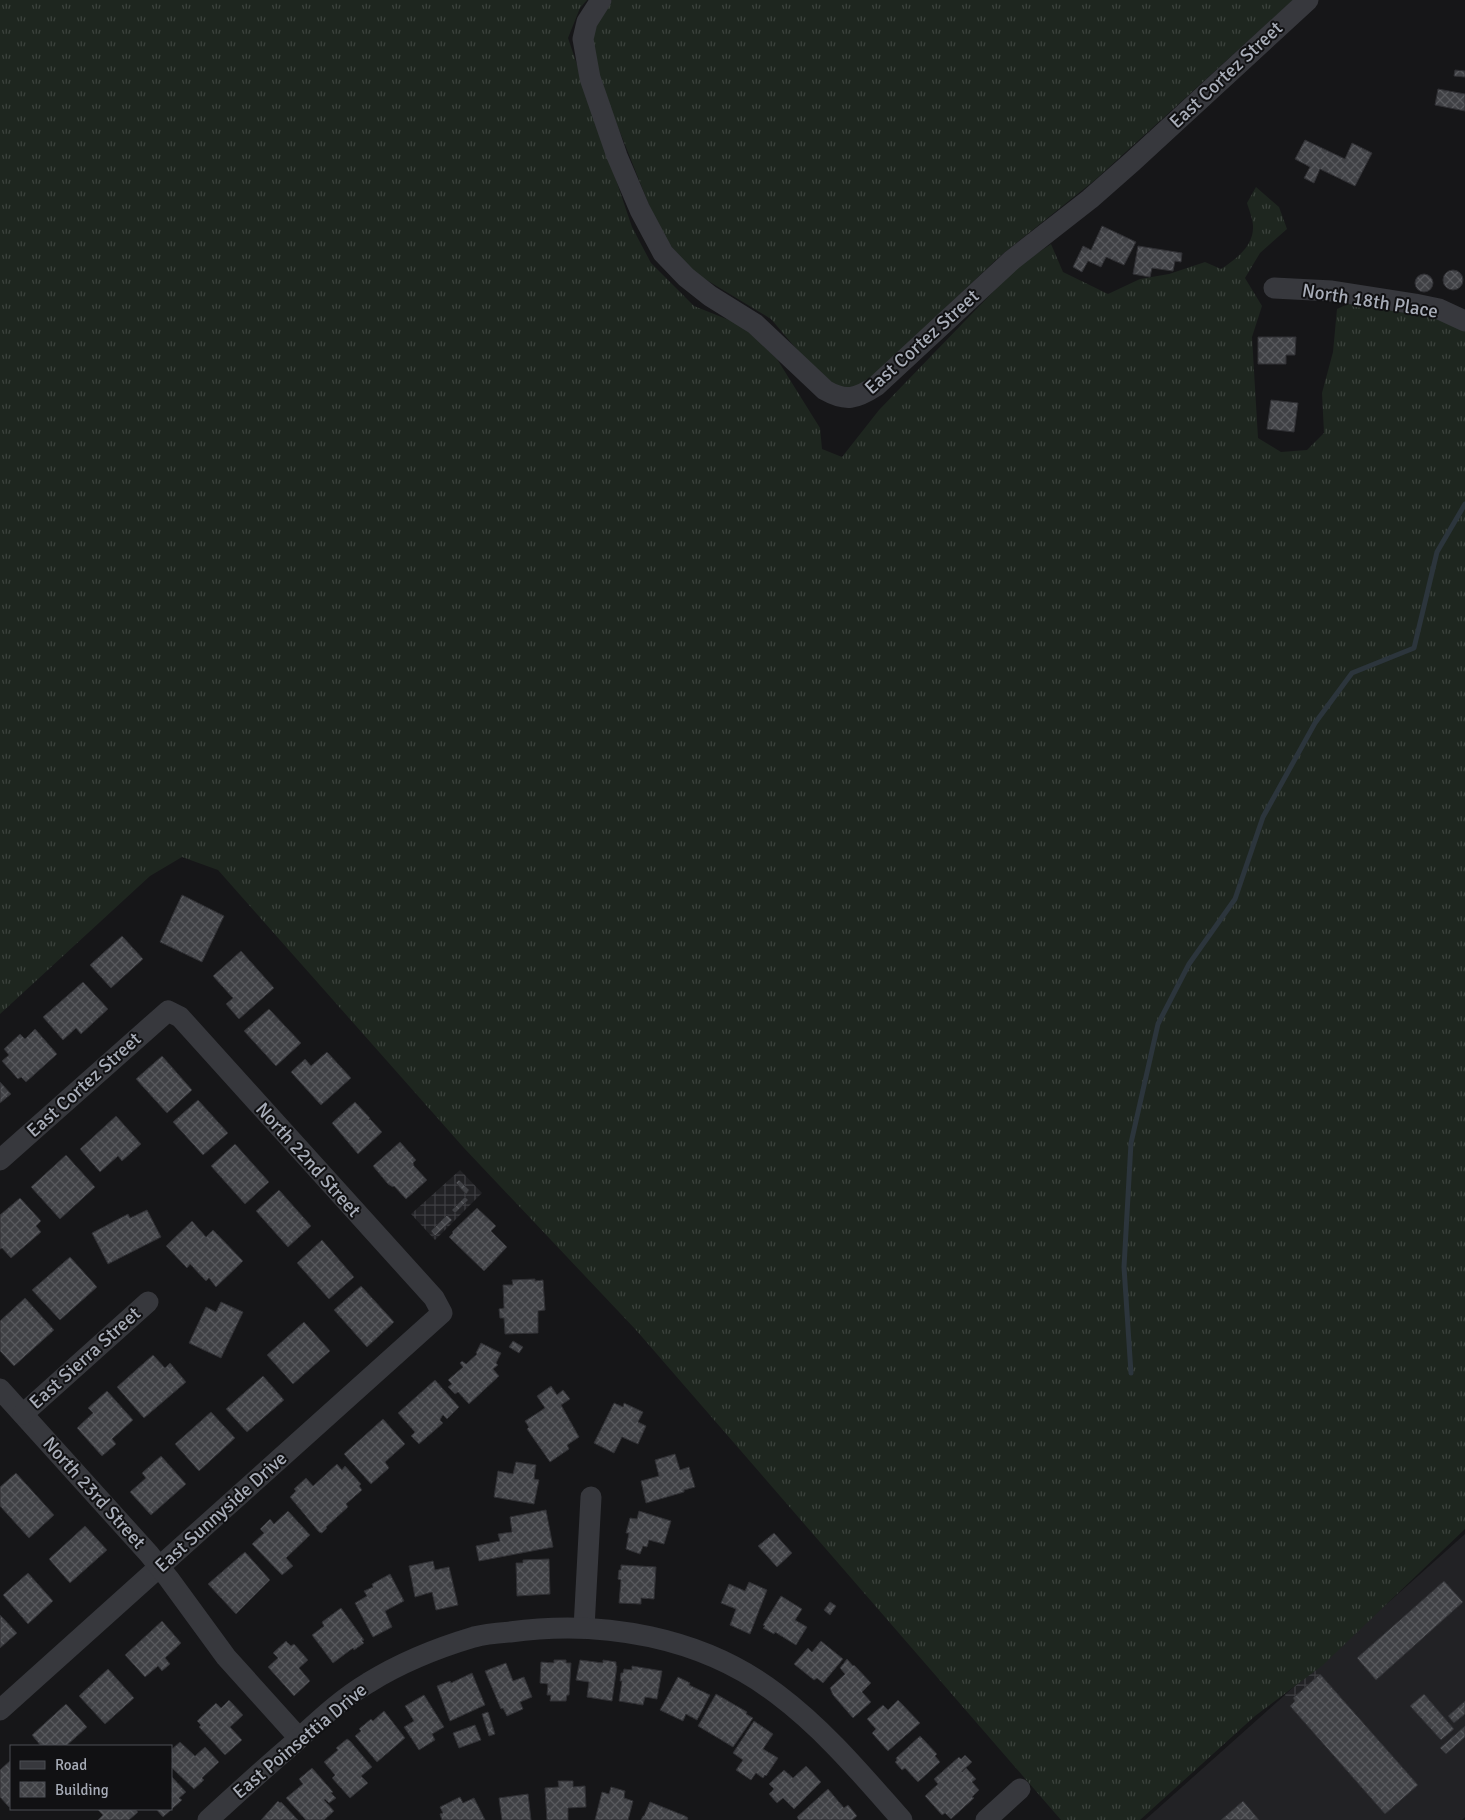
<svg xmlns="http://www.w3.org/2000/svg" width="1465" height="1820" font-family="Signika,sans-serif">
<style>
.built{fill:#222225}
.industrial{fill:url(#industrial-grid)}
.grass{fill:url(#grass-tufts)}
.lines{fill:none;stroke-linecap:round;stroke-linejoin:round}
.stream{stroke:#2c353c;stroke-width:5}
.building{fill:url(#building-cross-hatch);stroke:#303034}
.minor{stroke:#37383d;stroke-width:21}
.labels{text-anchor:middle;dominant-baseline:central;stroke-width:4;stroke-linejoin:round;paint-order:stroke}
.street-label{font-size:19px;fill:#a8adb8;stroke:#111113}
</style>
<defs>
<pattern id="industrial-grid" width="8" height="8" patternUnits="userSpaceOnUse" patternTransform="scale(1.25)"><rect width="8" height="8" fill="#222225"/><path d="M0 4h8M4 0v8" fill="none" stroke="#3f3f43"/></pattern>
<pattern id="grass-tufts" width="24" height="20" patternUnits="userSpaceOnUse" patternTransform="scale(1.25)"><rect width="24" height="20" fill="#1e261f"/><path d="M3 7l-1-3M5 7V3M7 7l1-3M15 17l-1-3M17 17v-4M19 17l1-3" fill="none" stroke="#3c433d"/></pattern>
<pattern id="building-cross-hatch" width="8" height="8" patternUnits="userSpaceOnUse" patternTransform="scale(1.25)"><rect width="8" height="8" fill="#404145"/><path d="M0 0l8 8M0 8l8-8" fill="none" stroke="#595a5e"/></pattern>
</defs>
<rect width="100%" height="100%" fill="#161618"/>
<!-- built -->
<polygon class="built" points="1465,1534 1465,1817 1462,1820 1145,1820"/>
<!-- industrial -->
<g class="industrial">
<polygon points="460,1170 482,1193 435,1240 411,1214"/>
<polygon points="1315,1668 1320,1674 1293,1698 1295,1701 1292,1703 1285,1695"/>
</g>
<!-- grass -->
<g class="grass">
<path d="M0,0H587L580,8L568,38L632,227L651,263L694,306L744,326L777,359L820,428L822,449L842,457L879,410L1017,267L1051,244L1063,272L1108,294L1140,279L1169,274L1205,262L1221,269C1236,259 1254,246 1253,226C1253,219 1249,210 1247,203L1256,187L1279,207L1287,229L1260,253L1245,278L1262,306L1252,337L1258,438L1281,452L1307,450L1324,433L1322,393L1333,352L1337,309L1354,301L1438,313L1465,328V1529L1323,1665L1255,1716L1140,1820H1061L636,1330L464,1148L218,870L182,857L150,876L0,1014Z"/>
<polygon points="612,0 1293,0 1095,180 999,257 868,381 848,390 821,378 771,319 695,273 661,235 588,52 597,22"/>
</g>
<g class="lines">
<!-- stream -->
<polyline class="stream" points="1131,1373 1124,1267 1131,1143 1158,1024 1189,964 1235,899 1263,817 1315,723 1352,673 1414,648 1437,552 1465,504"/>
</g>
<!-- building -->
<g class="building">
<polygon points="1455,70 1465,71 1465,77 1454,76"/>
<polygon points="1438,89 1465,94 1465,111 1435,105"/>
<polygon points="1305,140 1345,159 1352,143 1372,153 1355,186 1320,169 1314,183 1304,178 1310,167 1295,159"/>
<polygon points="1102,226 1136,242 1124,265 1106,257 1101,267 1088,261 1082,272 1073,267 1083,246 1091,250"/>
<polygon points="1138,246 1182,253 1181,262 1175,261 1173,271 1152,268 1150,277 1133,274"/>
<circle cx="1453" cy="280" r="10"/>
<circle cx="1424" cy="283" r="9"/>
<polygon points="1258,337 1296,337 1295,355 1286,355 1286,364 1258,364"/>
<polygon points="1271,400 1298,403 1294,432 1267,429"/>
<polygon points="182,895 224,916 202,962 160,942"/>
<polygon points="122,936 143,959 111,988 90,965"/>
<polygon points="241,951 274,988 239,1019 226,1004 233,998 213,976"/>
<polygon points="83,982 108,1009 81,1034 76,1028 63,1040 43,1017"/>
<polygon points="269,1009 301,1043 276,1066 244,1031"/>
<polygon points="35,1029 57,1054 26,1082 21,1077 18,1079 2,1061 9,1055 4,1049 20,1034 25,1039"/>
<polygon points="327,1052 351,1078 321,1105 291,1072 305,1059 311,1066"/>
<polygon points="162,1056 192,1090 167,1113 136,1079"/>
<polygon points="0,1082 11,1094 0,1103"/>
<polygon points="198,1100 228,1133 203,1155 173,1122"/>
<polygon points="355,1102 370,1118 369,1120 370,1119 382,1132 358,1154 332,1123"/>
<polygon points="116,1116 141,1144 122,1161 118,1156 100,1172 80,1149"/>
<polygon points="400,1142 416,1160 413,1163 414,1166 427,1180 406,1199 394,1186 393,1187 388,1184 373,1166"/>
<polygon points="235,1144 269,1182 245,1204 211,1166"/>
<polygon points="66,1155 95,1187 60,1219 31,1187"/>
<polygon points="459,1180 469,1190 466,1194 456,1183"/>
<polygon points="279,1190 311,1226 288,1247 256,1211"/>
<polygon points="465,1197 468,1200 455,1213 452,1210"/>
<polygon points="20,1198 41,1221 36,1226 41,1232 11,1258 2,1248 0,1249 0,1215"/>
<polygon points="477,1208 496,1226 491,1231 507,1247 484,1271 449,1237 453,1233 452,1232"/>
<polygon points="147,1210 161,1237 108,1264 92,1233 128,1214 130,1218"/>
<polygon points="447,1215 452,1220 435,1236 431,1231"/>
<polygon points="192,1221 206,1237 213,1230 243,1261 216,1287 209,1278 206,1281 190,1264 187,1268 166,1246"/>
<polygon points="322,1240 354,1277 329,1299 297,1263"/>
<polygon points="70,1257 97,1287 60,1320 32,1290"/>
<polygon points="535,1279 535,1281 543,1280 545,1310 538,1311 538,1333 505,1334 504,1318 500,1318 499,1309 504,1308 503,1285 513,1285 512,1280"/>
<polygon points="361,1286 394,1322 367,1347 334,1310"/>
<polygon points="25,1298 54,1330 14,1366 0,1351 0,1321"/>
<polygon points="221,1302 243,1312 221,1358 189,1343 206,1307 216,1312"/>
<polygon points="304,1322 330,1351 293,1384 267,1355"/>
<polygon points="513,1341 523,1347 519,1353 509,1347"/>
<polygon points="481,1343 501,1353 496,1363 498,1365 493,1369 499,1376 469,1404 458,1392 455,1394 448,1387 452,1384 448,1380 463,1367 460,1363 462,1361 466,1364 477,1354 476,1353"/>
<polygon points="153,1355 165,1368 170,1363 186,1382 144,1418 117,1387"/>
<polygon points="263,1376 284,1400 247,1432 226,1409"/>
<polygon points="435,1380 459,1407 447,1419 443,1415 442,1416 440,1420 443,1423 419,1444 411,1436 415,1432 398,1413"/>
<polygon points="551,1386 557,1395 563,1390 570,1399 561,1405 579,1437 567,1445 569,1449 550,1462 527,1429 529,1427 525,1421 545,1408 537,1396"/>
<polygon points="107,1391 133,1420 112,1439 116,1444 102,1456 77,1428 93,1413 88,1408"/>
<polygon points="614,1403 623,1407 624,1403 643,1412 638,1422 646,1426 638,1444 622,1437 614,1453 594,1443"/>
<polygon points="211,1412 235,1438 199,1471 175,1444"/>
<polygon points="383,1419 405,1444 385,1462 389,1468 371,1484 344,1454"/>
<polygon points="675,1454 680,1470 689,1467 695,1487 684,1490 684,1492 646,1503 641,1481 659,1476 655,1460"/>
<polygon points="161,1456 186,1484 151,1515 130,1492 146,1478 142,1473"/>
<polygon points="516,1462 536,1465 534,1479 539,1480 534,1504 494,1497 498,1471 513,1474"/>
<polygon points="337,1464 342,1470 345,1466 361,1484 359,1486 362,1490 346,1504 348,1507 326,1527 327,1528 322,1533 319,1532 290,1497 296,1491 294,1489 306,1478 313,1486"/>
<polygon points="16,1473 54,1515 29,1538 0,1506 0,1487"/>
<polygon points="546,1510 553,1547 479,1561 476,1546 500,1541 498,1534 512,1532 510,1517"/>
<polygon points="288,1511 310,1535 286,1558 293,1566 282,1575 252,1544 264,1533 260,1529 270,1519 274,1524"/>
<polygon points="639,1511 671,1521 664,1544 649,1540 647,1547 643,1546 640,1554 626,1549 629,1533 626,1533 630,1518 637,1519"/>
<polygon points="85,1526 107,1550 70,1583 49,1559"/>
<polygon points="774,1533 792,1553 777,1567 758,1546"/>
<polygon points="245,1552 270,1580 236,1614 208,1584"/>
<polygon points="549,1559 550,1594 517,1596 516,1563 523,1563 523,1560"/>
<polygon points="433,1561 435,1570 449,1567 458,1605 436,1610 432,1592 415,1597 409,1566"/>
<polygon points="621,1565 656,1567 654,1599 641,1598 641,1604 619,1603 621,1580 618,1579 619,1570 621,1570"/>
<polygon points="28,1573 53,1601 28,1624 3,1595"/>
<polygon points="390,1574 404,1601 385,1611 392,1627 373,1637 355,1603 367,1596 364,1591 373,1587 372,1584"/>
<polygon points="1444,1581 1463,1602 1376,1680 1357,1658"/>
<polygon points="749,1582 767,1590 750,1634 730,1625 736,1609 721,1603 729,1584 745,1591"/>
<polygon points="781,1596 802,1609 795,1620 807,1627 796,1645 775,1632 774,1634 763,1628 765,1626 763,1625"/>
<polygon points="830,1602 836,1606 830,1615 824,1610"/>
<polygon points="341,1608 364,1640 362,1641 364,1643 354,1650 353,1648 333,1663 312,1635 324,1626 322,1622"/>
<polygon points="0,1615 17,1633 0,1648"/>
<polygon points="162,1621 181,1643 165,1658 170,1664 162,1671 158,1666 145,1677 125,1655"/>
<polygon points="286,1641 291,1646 294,1644 308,1660 299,1668 310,1681 294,1696 268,1667 278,1658 273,1653"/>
<polygon points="821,1641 843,1659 823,1683 817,1678 814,1680 794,1664 808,1648 812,1652"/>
<polygon points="847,1659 853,1666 854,1665 871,1683 862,1692 871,1702 853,1718 833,1695 830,1688 845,1674 840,1668"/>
<polygon points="554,1660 566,1660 566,1663 571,1663 569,1695 567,1695 566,1701 550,1701 551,1695 547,1695 548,1684 540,1683 541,1662 554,1663"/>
<polygon points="580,1660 603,1663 603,1660 616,1662 616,1666 617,1666 612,1701 587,1697 589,1682 576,1680"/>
<polygon points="506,1663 513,1681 524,1677 532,1697 520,1702 523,1709 507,1716 503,1708 501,1709 485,1671"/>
<polygon points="632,1666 662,1671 657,1699 645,1697 643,1705 619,1701 622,1681 620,1681 621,1673 623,1673 624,1669 632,1670"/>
<polygon points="108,1669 134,1698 105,1724 79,1696"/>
<polygon points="472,1673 485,1705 450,1721 437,1686 450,1681 451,1683"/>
<polygon points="1320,1674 1418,1785 1385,1814 1290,1706 1295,1701 1293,1698"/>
<polygon points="678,1677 690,1683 689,1685 710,1695 697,1720 686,1714 683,1721 660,1710"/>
<polygon points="716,1694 747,1712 746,1714 753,1718 733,1747 698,1726"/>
<polygon points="1424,1694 1454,1729 1441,1740 1410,1706"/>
<polygon points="424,1695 444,1727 432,1734 435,1740 419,1750 404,1727 414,1721 405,1706"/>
<polygon points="229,1700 243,1715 230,1727 242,1740 225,1755 199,1727 201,1725 197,1721 216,1703 221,1708"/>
<polygon points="898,1700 920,1723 888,1751 872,1733 876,1729 867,1719 883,1705 888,1710"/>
<polygon points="1465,1701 1465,1714 1454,1723 1448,1716"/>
<polygon points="66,1704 87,1727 66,1746 41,1746 32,1735"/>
<polygon points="384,1711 405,1738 377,1762 355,1736 361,1731 359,1729 371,1719 373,1721"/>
<polygon points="488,1712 495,1734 489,1736 482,1714"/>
<polygon points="754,1721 773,1734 763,1749 778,1758 766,1776 765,1775 763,1778 756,1773 751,1780 736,1770 743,1760 733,1753"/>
<polygon points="475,1725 481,1740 459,1748 453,1733"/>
<polygon points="1465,1726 1465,1737 1446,1754 1440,1748"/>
<polygon points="920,1736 937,1754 935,1756 940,1762 918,1782 905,1768 902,1770 895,1762 897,1760 896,1758"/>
<polygon points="347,1739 350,1741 372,1767 361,1776 368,1783 350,1798 332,1778 335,1775 324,1762 338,1750 336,1748"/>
<polygon points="180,1742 195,1756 205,1747 219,1762 202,1778 204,1780 194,1789 171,1767 171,1750"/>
<polygon points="965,1755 972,1762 962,1771 962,1772 966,1768 976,1779 972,1782 979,1790 972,1797 974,1798 951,1819 945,1813 942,1815 925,1796 938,1784 934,1779 959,1757 961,1759"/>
<polygon points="11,1760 11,1804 9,1807 0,1797 0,1770"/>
<polygon points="806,1766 821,1782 794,1809 783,1798 777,1803 769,1794 774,1789 769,1784 784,1770 793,1778"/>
<polygon points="312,1768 333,1792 331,1793 336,1798 329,1803 325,1799 324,1800 334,1811 324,1820 306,1820 286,1798 303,1784 299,1779"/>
<polygon points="171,1776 186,1792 179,1798 182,1800 163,1817 156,1809 171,1809"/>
<polygon points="558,1781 573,1781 573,1787 585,1786 586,1807 568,1808 568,1820 547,1820 545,1788 559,1787"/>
<polygon points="611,1787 625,1791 624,1798 633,1801 628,1820 595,1820 602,1792 609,1794"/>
<polygon points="828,1789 844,1808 848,1805 857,1816 852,1820 799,1820 797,1817"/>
<polygon points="528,1794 531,1820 502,1820 499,1798"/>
<polygon points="460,1797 463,1803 474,1798 485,1820 442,1820 440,1814 443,1813 440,1807"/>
<polygon points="278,1801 280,1803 281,1802 298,1820 261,1820"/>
<polygon points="1243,1801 1259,1820 1221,1820"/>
<polygon points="650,1802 685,1816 688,1818 687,1820 641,1820 643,1816 644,1816"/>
<polygon points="97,1809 135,1809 138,1812 129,1820 98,1820 103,1815"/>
</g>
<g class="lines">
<!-- minor -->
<g class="minor">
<path d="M601,0L587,22L583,39L590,78L617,156L640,210L663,253L686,277L710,296L755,324L825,390C846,402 856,399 876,386L1012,260L1090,199L1132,162L1308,0"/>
<polyline points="1274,288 1332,291 1415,304 1439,309 1465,321"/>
<polyline points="0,1160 168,1011 180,1017 434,1298 442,1313 0,1710"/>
<polyline points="0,1389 149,1554 169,1579 226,1657 299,1738"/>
<polyline points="23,1414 148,1302"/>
<polyline points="584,1628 591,1497"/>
<path d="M208,1820C236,1794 265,1768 294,1743C317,1722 341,1699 368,1683C400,1663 437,1648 474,1637C485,1634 498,1633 510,1632C602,1619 703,1637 777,1694C825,1730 863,1776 902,1820"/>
<polyline points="986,1820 1020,1789"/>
</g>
</g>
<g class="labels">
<!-- street labels -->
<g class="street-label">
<text transform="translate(1226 75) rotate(-43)">East Cortez Street</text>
<text transform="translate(1370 301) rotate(9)">North 18th Place</text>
<text transform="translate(922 342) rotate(-42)">East Cortez Street</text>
<text transform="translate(84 1085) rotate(-42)">East Cortez Street</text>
<text transform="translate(308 1160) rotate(48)">North 22nd Street</text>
<text transform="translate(85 1358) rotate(-42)">East Sierra Street</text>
<text transform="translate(94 1493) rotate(48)">North 23rd Street</text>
<text transform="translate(221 1512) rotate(-42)">East Sunnyside Drive</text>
<text transform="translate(300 1741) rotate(-40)">East Poinsettia Drive</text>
</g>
</g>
<!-- legend -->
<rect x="10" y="1745" width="162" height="65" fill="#111113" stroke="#4d4f55"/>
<rect x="20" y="1761" width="25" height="8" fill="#37383d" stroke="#4d4f55"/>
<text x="55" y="1770" font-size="15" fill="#a8adb8">Road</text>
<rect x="20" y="1782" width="25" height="15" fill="url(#building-cross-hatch)" stroke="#4d4f55"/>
<text x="55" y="1795" font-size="15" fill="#a8adb8">Building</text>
</svg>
